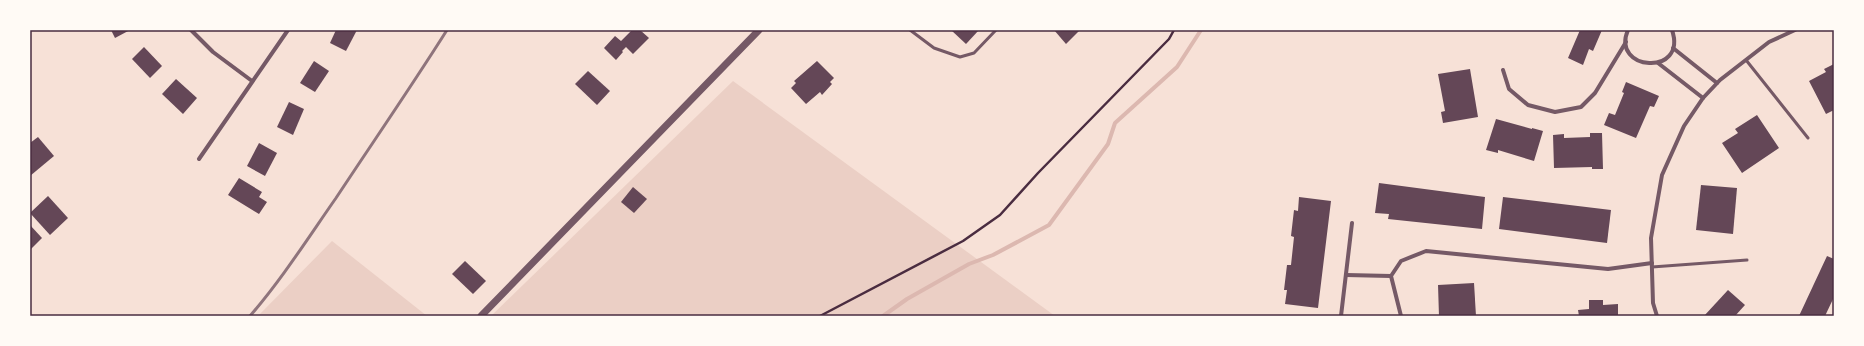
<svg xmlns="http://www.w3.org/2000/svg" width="1864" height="346" font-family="Lato,sans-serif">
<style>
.green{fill:#ebcfc5}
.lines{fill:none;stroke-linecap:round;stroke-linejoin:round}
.stream{stroke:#dcb8b0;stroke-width:4}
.building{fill:#644757}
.path{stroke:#4a2c40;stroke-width:2.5}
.service{stroke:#755966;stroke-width:3}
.minor{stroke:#755966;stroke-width:4}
.tertiary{stroke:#755966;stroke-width:7}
.rail{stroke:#8f747c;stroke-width:3}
.neatline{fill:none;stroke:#4a2c40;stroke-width:1.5}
</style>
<rect width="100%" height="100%" fill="#f7e1d7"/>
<!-- green -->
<g class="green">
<polygon points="733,81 1055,316 491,316"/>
<polygon points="332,241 427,316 258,316"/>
</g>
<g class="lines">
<!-- stream -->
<polyline class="stream" points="883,316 907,299 969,264 993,255 1049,225 1108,144 1115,123 1177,67 1201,30"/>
</g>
<!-- building -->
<g class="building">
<polygon points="111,30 130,30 115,38"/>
<polygon points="336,30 357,30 346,51 330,43"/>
<polygon points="632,30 640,30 649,38 633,54 626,47 622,51 623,52 616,60 604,48 615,36 621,41"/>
<polygon points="951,30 979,30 966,44"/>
<polygon points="1054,30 1080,30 1066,44"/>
<polygon points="1580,30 1602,30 1593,51 1589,49 1583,65 1568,58"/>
<polygon points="144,47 162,66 150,78 132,59"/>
<polygon points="314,61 329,71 315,92 300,83"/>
<polygon points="817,61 834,78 830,82 832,84 822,95 820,92 806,104 791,88 796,83 794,81"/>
<polygon points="1834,64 1834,110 1826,114 1809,81 1826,72 1824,69"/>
<polygon points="1470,69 1478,117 1443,123 1441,112 1445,111 1438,74"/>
<polygon points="588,71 610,91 597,105 575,84"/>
<polygon points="176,79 197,98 183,114 162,94"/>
<polygon points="1626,82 1659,96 1654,107 1650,106 1636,138 1604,125 1609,113 1615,115 1624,93 1622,92"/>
<polygon points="289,102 304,109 293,135 277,127"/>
<polygon points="1757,115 1779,148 1742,173 1722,143 1738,133 1735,129"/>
<polygon points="1496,119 1532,129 1532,128 1543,131 1534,161 1498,150 1498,153 1486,150"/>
<polygon points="1590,133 1602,133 1603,169 1592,169 1592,167 1554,168 1553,135 1564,134 1564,138 1590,137"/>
<polygon points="38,137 54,156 30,176 30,143"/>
<polygon points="259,143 277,153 265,176 247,166"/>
<polygon points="239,178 262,192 259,197 267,202 259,214 228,195"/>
<polygon points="1379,183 1485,197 1482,229 1388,219 1389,214 1375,213"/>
<polygon points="1701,185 1737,188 1733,234 1696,230"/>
<polygon points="633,187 647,199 634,213 621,202"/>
<polygon points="48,196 68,218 50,235 30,213"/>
<polygon points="1299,197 1331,201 1318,308 1285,304 1287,290 1284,290 1287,265 1291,265 1294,237 1291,236 1294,210 1298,211"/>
<polygon points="1503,197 1611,210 1607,243 1499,229"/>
<polygon points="30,225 42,238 30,250"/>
<polygon points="1827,256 1834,259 1834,297 1825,316 1799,316"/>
<polygon points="465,261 486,281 473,294 452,274"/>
<polygon points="1474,283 1476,316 1439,316 1438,285"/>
<polygon points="1728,290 1745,305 1735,316 1704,316"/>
<polygon points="1589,300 1603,300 1603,305 1618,304 1618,316 1579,316 1578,310 1589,309"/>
</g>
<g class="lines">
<!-- path -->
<polyline class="path" points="820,316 963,241 1000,215 1038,173 1169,39 1174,30"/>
<!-- service -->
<g class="service">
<polyline points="910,30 934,48 960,57 974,53 996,30"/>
<polyline points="1746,60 1808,138"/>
<polyline points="1652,267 1747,260"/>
</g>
<!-- minor -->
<g class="minor">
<polyline points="191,30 213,52 252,81"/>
<path d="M1628,30C1610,71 1688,77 1672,30"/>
<polyline points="1673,48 1717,83"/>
<polyline points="1658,63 1703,98"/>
<polyline points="1503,70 1509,89 1528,105 1555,112 1581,107 1595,93 1626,42"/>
<polyline points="199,159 288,30"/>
<polyline points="1346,275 1391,276"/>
<polyline points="1341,316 1352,223"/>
<polyline points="1401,316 1391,276 1401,261 1426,251 1608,269 1652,263"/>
<polyline points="1657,316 1653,303 1651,238 1662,175 1684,126 1703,98 1720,80 1769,42 1795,30"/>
</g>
<!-- tertiary -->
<polyline class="tertiary" points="481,316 759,30"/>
<!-- rail -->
<path class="rail" d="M250,316C282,279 308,238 336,198C373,142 411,87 447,30"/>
</g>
<!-- border -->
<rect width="1864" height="346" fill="none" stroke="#fffaf5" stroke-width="62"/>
<rect x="31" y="31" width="1802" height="284" class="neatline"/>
</svg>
